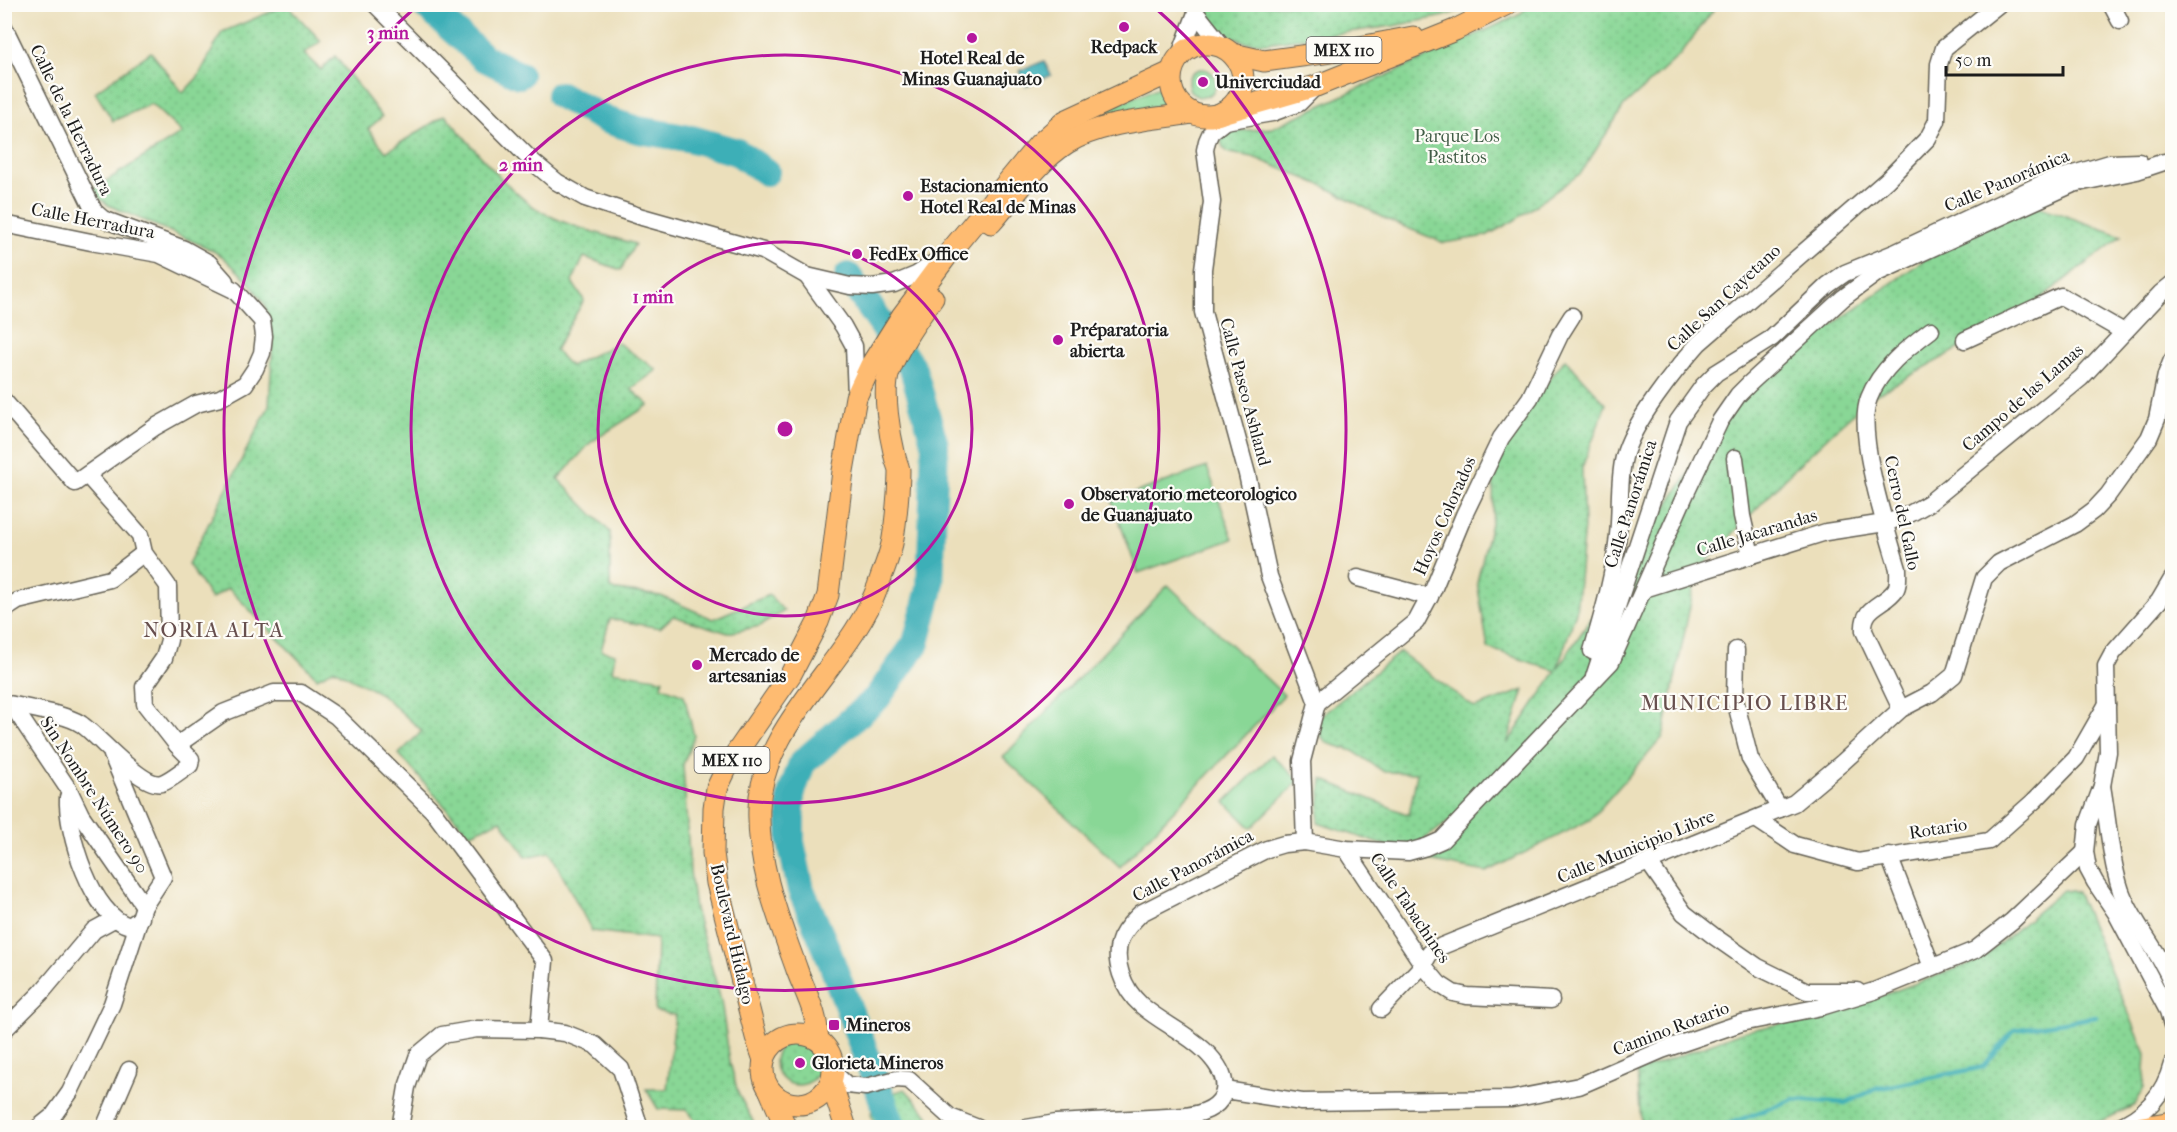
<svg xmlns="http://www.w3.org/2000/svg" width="2177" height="1132" font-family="'IM FELL French Canon',serif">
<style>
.grass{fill:url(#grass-dots);stroke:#527a59;stroke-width:1.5;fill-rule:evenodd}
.garden{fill:#89d796;stroke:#527a59;stroke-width:1.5}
.water{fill:#3eafb7;stroke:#2d666a;stroke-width:1.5}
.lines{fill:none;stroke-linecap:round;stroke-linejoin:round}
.stream{stroke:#3eafb7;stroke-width:4.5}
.river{stroke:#3eafb7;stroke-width:28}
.minor-casing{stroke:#646054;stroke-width:19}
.major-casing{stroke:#646054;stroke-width:23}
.minor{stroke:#fff;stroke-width:16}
.major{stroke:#febb71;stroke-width:21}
.ring{fill:none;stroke:#b5179e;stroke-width:3}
.poi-dot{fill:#b5179e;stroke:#fdfcf7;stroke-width:2}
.labels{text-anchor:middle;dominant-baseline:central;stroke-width:4.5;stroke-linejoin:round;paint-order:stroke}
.shield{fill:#fdfcf7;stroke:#605f5e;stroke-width:1.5}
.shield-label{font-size:16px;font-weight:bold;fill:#1c1c1c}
.poi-label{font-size:18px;font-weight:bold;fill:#1c1c1c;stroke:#fdfcf7;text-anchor:start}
.street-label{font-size:18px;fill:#1c1c1c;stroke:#fdfcf7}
.park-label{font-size:18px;fill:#425d47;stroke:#fdfcf7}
.quarter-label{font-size:21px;letter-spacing:1.5px;fill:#674f4e;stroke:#fdfcf7}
.centre{fill:#b5179e;stroke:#fdfcf7;stroke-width:3}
.ring-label{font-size:18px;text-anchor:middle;font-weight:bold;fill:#b5179e;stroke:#fdfcf7;stroke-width:4.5;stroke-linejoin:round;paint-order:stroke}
</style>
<defs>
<pattern id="grass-dots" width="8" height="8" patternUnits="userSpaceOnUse" patternTransform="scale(1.5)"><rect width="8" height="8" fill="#89d796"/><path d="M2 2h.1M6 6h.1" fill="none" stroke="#76b881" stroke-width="1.8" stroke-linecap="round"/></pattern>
</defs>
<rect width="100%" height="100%" fill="#fdfcf7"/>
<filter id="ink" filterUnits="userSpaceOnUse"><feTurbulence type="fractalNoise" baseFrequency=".0167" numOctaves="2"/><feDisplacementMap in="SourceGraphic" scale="12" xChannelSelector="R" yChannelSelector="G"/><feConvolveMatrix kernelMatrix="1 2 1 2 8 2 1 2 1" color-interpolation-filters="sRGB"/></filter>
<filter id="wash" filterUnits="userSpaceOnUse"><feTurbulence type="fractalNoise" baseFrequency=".008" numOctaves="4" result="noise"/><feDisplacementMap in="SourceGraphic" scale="24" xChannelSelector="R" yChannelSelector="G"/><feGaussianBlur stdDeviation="1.35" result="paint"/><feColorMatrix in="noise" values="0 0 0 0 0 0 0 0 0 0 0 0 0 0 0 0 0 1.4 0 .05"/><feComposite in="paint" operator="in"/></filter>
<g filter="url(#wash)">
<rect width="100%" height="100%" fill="#ebdfbb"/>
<!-- grass -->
<g class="grass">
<polygon points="1532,4 1717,5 1680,55 1624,106 1581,173 1515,220 1486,236 1444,243 1388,220 1326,187 1253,157 1229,153 1223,148 1221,141 1227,132 1272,128 1517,16"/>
<path d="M287,5L321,41L304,54L321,70L335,56L382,117L368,129L386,152L445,115C470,143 507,191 539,210C567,227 603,234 635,244L621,270L584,257L572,282L584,300L555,350L570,366L618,343L657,370L631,389L649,405L591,442L558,479L610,532V589L661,596L713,619L769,595L784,611L760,626L728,633L673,616L660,628L610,619L601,650L615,654L612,671L663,679L661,686L684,695L694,736L683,765L690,871L695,909L721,1000L730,1062L738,1093L756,1127H701L687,1110L658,1109L646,1089H667L675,1015L655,1011L657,939L592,931L550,852L526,857L501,820L469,834L399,754L422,731L381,694L334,669L317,678L228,588L211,599L188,564L269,406L273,337L265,305L249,282L222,256L206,247L108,205L90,191L182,133L151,104L113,121L95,92L151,52L183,93L198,77L222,32Z"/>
<polygon points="1201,5 1475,5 1445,16 1393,26 1266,43 1245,42 1222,33"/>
<path d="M2013,197L2122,236L2016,317L1868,399L1792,471L1697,572L1663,737L1590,820L1486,872L1382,852L1396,849L1318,823L1322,779L1409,815L1417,773L1384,772L1353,751L1327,743L1311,724L1400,652L1475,708L1524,690L1507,744L1556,671L1488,648L1477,582L1493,515L1494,452L1565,359L1606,404L1582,468L1584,526L1576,612L1557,669L1749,384ZM1459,814L1442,840L1418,844Z"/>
<polygon points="2063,890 2077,892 2146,1054 2144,1088 2135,1105 2102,1121 2080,1127 1630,1128 1641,1123 1637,1072 1741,1032 1837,1012 1980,960"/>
<circle cx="798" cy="1062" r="23"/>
<polygon points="905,1089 928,1115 932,1127 875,1127 871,1114 874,1099"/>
</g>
<!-- garden -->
<g class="garden">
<circle cx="1202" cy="83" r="14"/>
<polygon points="1165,85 1171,102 1088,127 1086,123 1114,105"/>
<polygon points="1207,467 1233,539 1138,573 1112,501"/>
<polygon points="1168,585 1284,695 1120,867 1003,757"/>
<polygon points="1272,755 1299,781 1251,828 1225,802"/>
</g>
<!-- water -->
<polygon class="water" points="1044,61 1051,75 1026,86 1020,71"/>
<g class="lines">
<!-- stream -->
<polyline class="stream" points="1718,1128 1794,1099 1845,1103 1876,1089 1983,1067 2014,1030 2096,1017"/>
<!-- river -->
<g class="river">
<polyline points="424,4 484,58 519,75"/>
<polyline points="560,95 606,120 638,130 692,139 737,152 766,172"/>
<polyline points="848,276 913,369 935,445 930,588 916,643 877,698 802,763 791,795 791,842 801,890 827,950 893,1128"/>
</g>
</g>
</g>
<g filter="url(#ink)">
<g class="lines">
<defs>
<g id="minor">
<polyline points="375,4 533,162 557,182 585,198 642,217 763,251 807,276 850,286 872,287 894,284 916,275 941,258"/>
<polyline points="2111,4 2120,21"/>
<polyline points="1196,13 1223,47"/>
<polyline points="4,27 94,211 103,219 184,249 209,263 225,281"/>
<polyline points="1180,55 1196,13 1195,4"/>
<polyline points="4,224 91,242 159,254 234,290 262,321 264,336 262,353 255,369 245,384 220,398 196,404 155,427 75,483 4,401"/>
<polyline points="807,276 843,326 854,346 856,396"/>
<polyline points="1965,340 2061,296 2124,332"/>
<polyline points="1735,458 1742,516 1751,555"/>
<polyline points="1358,578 1430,597"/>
<polyline points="2172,579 2159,601 2113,653 2106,666 2108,752 2102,786 2088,824 2085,852 2088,869 2095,882 2116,913 2168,1011 2172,1025"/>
<polyline points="1644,589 1826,532 1885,523 1906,516 1929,503 2081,378 2161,293 2172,284"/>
<polyline points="4,610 18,601 110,579 144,553"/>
<polyline points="1736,650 1735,700 1750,759 1780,809"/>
<path d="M1592,651C1603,613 1614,576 1618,535C1621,510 1618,482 1624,457C1633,422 1675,370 1699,343L1887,180L1928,138L1937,121L1939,64L1944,48L1999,4"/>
<polyline points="1594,677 1678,421 1703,386 1716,373 1772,338 1828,285 1845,273 1894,253 2043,183 2110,163 2139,162"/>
<path d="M4,703C23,707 66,714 81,724C97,734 142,789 162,783C171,780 181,771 190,765L191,759L177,745L145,704L144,687L164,658L169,640L168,586L144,553L140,535L87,475"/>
<polyline points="1317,703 1416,622 1433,590 1464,515 1501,438 1530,398 1560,335 1572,316"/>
<polyline points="12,705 69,790 81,815 144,906"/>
<path d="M1901,709L1864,631C1862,605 1885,606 1896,589C1899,583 1898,575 1898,569C1887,531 1855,433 1869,398C1880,369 1907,348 1931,330"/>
<polyline points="177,745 223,713 274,693 301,693 336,716 433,811 545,961 539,1030"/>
<path d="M2102,786C2108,820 2110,858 2121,891C2133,924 2159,950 2172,983"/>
<path d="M68,797C66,832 92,917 130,926L141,918"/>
<polyline points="1756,819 1795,845 1858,862 1989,841 2034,801 2076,758 2107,704"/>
<polyline points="1305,842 1302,761 1317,703 1269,576 1247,474 1203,312 1203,269 1212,202 1205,150 1207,141 1211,132 1225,121 1272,113 1299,103 1315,87"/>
<polyline points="1346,849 1423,965 1439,984 1453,993 1467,996 1551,1000"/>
<polyline points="1889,856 1932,967"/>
<polyline points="1649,863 1684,913 1715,937 1758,967 1807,991 1857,991"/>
<polyline points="1381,1009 1423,965 1430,953 1442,946 1794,803 1843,762 1901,709 1932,693 1954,675 1984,578 1999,563 2075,524 2094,510 2108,495 2149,438 2157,419 2166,375 2172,360"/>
<polyline points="4,1030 41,993 94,930 114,919"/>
<polyline points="833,1072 847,1085 866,1087 897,1079 909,1080 950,1117 978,1128"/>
<polyline points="1225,1090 1302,1102 1512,1099 1579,1086 1662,1050 1741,1023 1821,1007 1874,991 1975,950 2012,921 2085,852"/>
<polyline points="38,1128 53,1116 70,1092 112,1004 144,906 163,877 112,755"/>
<polyline points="104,1128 129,1070"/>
<polyline points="400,1128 407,1087 418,1055 442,1035 477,1029 539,1030 565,1033 595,1045 621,1069 640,1128"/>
<path d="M1026,1128L1056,1123L1186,1116C1232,1109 1235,1080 1204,1050C1185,1032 1160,1022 1141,1005C1123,989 1112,960 1121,938C1126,928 1133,921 1141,913L1267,849L1284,844L1305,842L1346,849L1408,852L1426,847L1442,840L1611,662L1686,493L1720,421L1738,395L1749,384L1843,298L1877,273L2073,184L2137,171L2164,162"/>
<path d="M2115,1128C2145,1116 2164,1095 2172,1064"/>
</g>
<g id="major">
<circle cx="1207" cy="80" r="36"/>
<polyline points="1233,54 1264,61 1338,51 1413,37"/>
<polyline points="1222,113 1316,86 1455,30 1507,4"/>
<path d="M991,223C1014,197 1037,162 1067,143C1103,121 1152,120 1192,113"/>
<circle cx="798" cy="1069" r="35"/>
<path d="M817,1039C819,1016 805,992 797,970C778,917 757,865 759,808C762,723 851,662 878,586C883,570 891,554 893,538C896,521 899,487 899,470C898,465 896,462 895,457C890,436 882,392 889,372C899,345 917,320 933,298"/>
<polyline points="764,1060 756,1037 717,883 713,853 714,808 717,788 728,765 791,674 818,622 828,595 843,471 856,397 871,365 902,316 949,253 1039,144 1065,121 1171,72"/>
<polyline points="831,1082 846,1128"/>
<polyline points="770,1091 786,1128"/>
<polyline points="2137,1128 2172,1122"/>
</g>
</defs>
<!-- minor casing -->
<use href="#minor" class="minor-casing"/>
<!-- major casing -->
<use href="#major" class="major-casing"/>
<!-- minor -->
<use href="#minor" class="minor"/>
<!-- major -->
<use href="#major" class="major"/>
</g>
</g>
<!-- distance rings -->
<g class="ring">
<circle cx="785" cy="429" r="187"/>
<circle cx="785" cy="429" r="374"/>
<path d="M1153 6A561 561 0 1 1 417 6"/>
</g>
<!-- markers -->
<g class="poi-dot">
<circle cx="1124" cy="27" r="6"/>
<circle cx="972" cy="38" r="6"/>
<circle cx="1203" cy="82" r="6"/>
<circle cx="908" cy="196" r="6"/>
<circle cx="857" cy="254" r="6"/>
<circle cx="1058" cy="340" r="6"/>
<circle cx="1069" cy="504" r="6"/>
<circle cx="697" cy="665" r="6"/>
<rect x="828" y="1019" width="12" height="12" rx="3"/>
<circle cx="800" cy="1063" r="6"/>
</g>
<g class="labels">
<!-- shield labels -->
<g class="shield">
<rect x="1306.5" y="37" width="75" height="26" rx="4.5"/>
<rect x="694.5" y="747" width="75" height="26" rx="4.5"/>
</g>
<g class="shield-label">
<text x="1344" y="50">MEX 110</text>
<text x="732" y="760">MEX 110</text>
</g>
<!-- poi labels -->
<g class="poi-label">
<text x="1124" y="47" text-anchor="middle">Redpack</text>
<text x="972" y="58" text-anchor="middle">Hotel Real de<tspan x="972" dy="21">Minas Guanajuato</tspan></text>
<text x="1215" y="82">Univerciudad</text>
<text x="920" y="186">Estacionamiento<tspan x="920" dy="21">Hotel Real de Minas</tspan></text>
<text x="869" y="254">FedEx Office</text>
<text x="1070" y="330">Préparatoria<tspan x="1070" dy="21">abierta</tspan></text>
<text x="1081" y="494">Observatorio meteorologico<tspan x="1081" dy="21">de Guanajuato</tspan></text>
<text x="709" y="655">Mercado de<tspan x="709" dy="21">artesanias</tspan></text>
<text x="846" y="1025">Mineros</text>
<text x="812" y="1063">Glorieta Mineros</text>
</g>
<!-- street labels -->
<g class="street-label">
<text transform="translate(71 120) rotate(64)">Calle de la Herradura</text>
<text transform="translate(2007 181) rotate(-23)">Calle Panorámica</text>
<text transform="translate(93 221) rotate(11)">Calle Herradura</text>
<text transform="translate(1724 298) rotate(-43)">Calle San Cayetano</text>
<text transform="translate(1245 392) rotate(75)">Calle Paseo Ashland</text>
<text transform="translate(2023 398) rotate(-41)">Campo de las Lamas</text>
<text transform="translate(1631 504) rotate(-72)">Calle Panorámica</text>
<text transform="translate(1902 513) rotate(78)">Cerro del Gallo</text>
<text transform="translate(1445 516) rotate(-66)">Hoyos Colorados</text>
<text transform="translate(1757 533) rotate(-17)">Calle Jacarandas</text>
<text transform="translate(94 795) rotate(57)">Sin Nombre Número 90</text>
<text transform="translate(1938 829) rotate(-9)">Rotario</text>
<text transform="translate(1636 847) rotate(-22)">Calle Municipio Libre</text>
<text transform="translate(1193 866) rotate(-28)">Calle Panorámica</text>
<text transform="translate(1410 908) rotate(56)">Calle Tabachines</text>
<text transform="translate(732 934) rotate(77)">Boulevard Hidalgo</text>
<text transform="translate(1671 1029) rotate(-21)">Camino Rotario</text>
</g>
<!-- park labels -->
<g class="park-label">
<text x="1457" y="136">Parque Los<tspan x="1457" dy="21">Pastitos</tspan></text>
</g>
<!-- quarter labels -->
<g class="quarter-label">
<text x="214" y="630">NORIA ALTA</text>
<text x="1745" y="703">MUNICIPIO LIBRE</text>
</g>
</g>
<circle cx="785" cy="429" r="9" class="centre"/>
<g class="ring-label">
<text x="388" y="39">3 min</text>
<text x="521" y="171">2 min</text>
<text x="653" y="303">1 min</text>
</g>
<!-- margin -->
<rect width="2177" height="1132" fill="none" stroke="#fdfcf7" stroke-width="24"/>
<!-- scale -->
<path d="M1946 66v9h117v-9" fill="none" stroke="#1c1c1c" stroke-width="3"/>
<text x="1955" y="66" font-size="18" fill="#1c1c1c" stroke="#fdfcf7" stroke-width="4.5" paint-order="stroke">50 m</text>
</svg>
